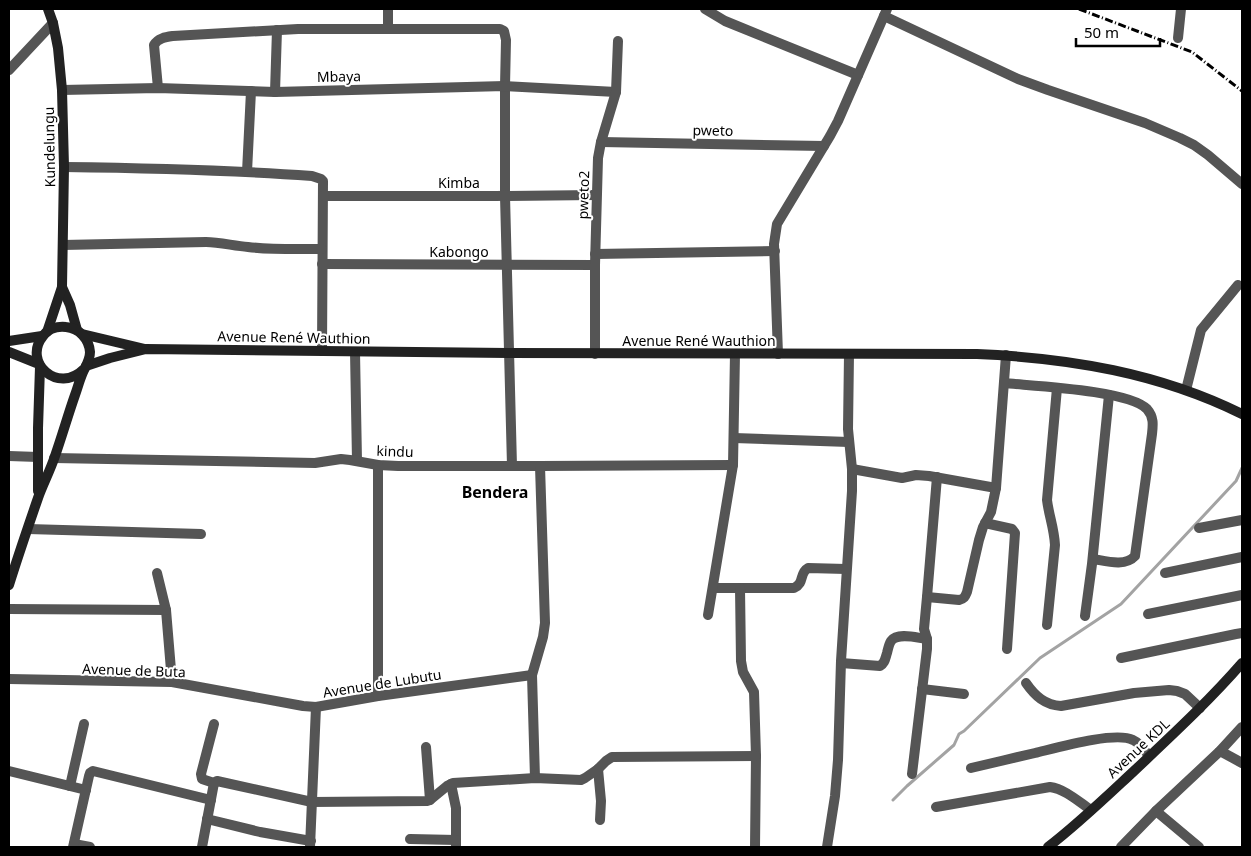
<svg xmlns="http://www.w3.org/2000/svg" width="1251" height="856" font-family="'Noto Sans',sans-serif">
<style>
.lines{fill:none;stroke-linecap:round;stroke-linejoin:round}
.stream{stroke:#a3a3a3;stroke-width:3}
.street{stroke:#555;stroke-width:10}
.secondary{stroke:#222;stroke-width:10}
.rail{stroke:#000;stroke-width:3;stroke-dasharray:8 2.5 1 2.5;stroke-linecap:butt}
.labels{text-anchor:middle;dominant-baseline:central;stroke-width:4;stroke-linejoin:round;paint-order:stroke}
.street-label{font-size:14px;fill:#000;stroke:#fff}
.quarter-label{font-size:16px;font-weight:bold;fill:#000;stroke:#fff}
</style>
<rect width="100%" height="100%" fill="#fff"/>
<g class="lines">
<!-- stream -->
<polyline class="stream" points="893,800 907,786 954,745 959,734 964,731 1040,658 1121,604 1236,481 1242,468"/>
<!-- street -->
<g class="street">
<polyline points="705,9 725,21 858,75"/>
<polyline points="884,16 1018,79 1048,90 1145,123 1180,138 1194,145 1208,155 1242,184"/>
<polyline points="388,29 388,9"/>
<polyline points="1178,38 1181,9"/>
<polyline points="9,70 53,23"/>
<path d="M158,88L154,45C158,38 166,37 173,36L298,29H500L504,31L506,40L505,86V196L512,466"/>
<polyline points="62,90 158,88 275,92 505,86 616,92"/>
<polyline points="275,92 277,30"/>
<polyline points="601,142 824,146"/>
<path d="M64,167C147,168 229,170 312,176L321,179L323,181L322,351"/>
<polyline points="247,172 251,91"/>
<polyline points="323,196 496,196 596,195"/>
<path d="M63,245L206,242C220,242 234,246 248,247C273,250 298,249 322,249"/>
<polyline points="595,254 775,251"/>
<polyline points="322,264 595,265"/>
<polyline points="355,352 357,461"/>
<polyline points="595,354 595,265 598,158 601,142 616,92 618,41"/>
<polyline points="778,354 774,244 777,224 830,136 838,121 887,9"/>
<path d="M1004,383C1033,386 1129,390 1147,409C1154,417 1153,425 1152,434L1135,556C1125,567 1106,561 1093,559"/>
<polyline points="1186,390 1201,330 1238,285"/>
<polyline points="734,438 849,442"/>
<polyline points="9,456 38,457"/>
<polyline points="54,458 315,463 341,459 350,460 378,465 398,466 540,466"/>
<polyline points="852,469 902,478 916,475 929,476 996,488"/>
<polyline points="985,523 1012,529 1015,533 1007,649"/>
<polyline points="1199,528 1242,520"/>
<polyline points="28,529 201,534"/>
<polyline points="157,573 166,610 172,682"/>
<polyline points="1165,573 1242,557"/>
<path d="M713,588H794C805,583 799,573 808,568L846,569"/>
<polyline points="740,588 741,661 743,672 754,692 756,756 755,847"/>
<polyline points="927,597 937,477"/>
<polyline points="9,609 166,610"/>
<polyline points="1148,614 1242,595"/>
<polyline points="708,615 733,465 735,354"/>
<polyline points="1085,616 1092,564 1109,395"/>
<path d="M1047,625L1055,545C1054,528 1049,516 1047,500L1057,388"/>
<polyline points="1121,658 1236,634 1242,633"/>
<path d="M841,663L880,666C885,663 885,659 887,653C888,649 889,644 891,641C898,632 917,638 927,639"/>
<polyline points="9,679 172,682 303,706 316,707 378,696 532,675"/>
<path d="M1026,683C1035,696 1045,705 1061,706L1134,693L1169,690L1177,691L1185,694L1200,708"/>
<polyline points="922,689 964,694"/>
<polyline points="378,696 378,465"/>
<polyline points="214,724 201,774 202,779 214,783"/>
<polyline points="426,747 430,800"/>
<polyline points="1220,751 1242,763"/>
<path d="M971,768C992,763 1014,758 1035,753C1056,748 1115,731 1133,740C1140,743 1145,751 1149,756"/>
<polyline points="598,769 601,801 600,820"/>
<polyline points="9,771 86,790"/>
<path d="M912,774L927,649V639L924,629L927,597L959,600C964,599 965,597 967,592L979,540L983,527L991,512L996,488L1006,355"/>
<polyline points="535,778 532,675 543,637 545,623 540,466 733,465"/>
<polyline points="451,784 456,808 456,847"/>
<polyline points="70,786 84,724"/>
<path d="M936,807L1050,787C1065,789 1079,802 1091,810"/>
<polyline points="1156,811 1199,847"/>
<polyline points="207,819 260,832 311,841"/>
<polyline points="410,839 456,840"/>
<polyline points="74,844 90,847"/>
<polyline points="73,847 89,776 90,773 93,771 211,800"/>
<polyline points="202,847 214,783 217,781 312,802 427,801 430,800 447,786 453,783 535,778 581,780 585,778 598,769 606,761 612,757 756,756"/>
<polyline points="310,847 316,707"/>
<polyline points="827,847 835,796 838,760 841,661 852,491 852,469 848,429 849,354"/>
<polyline points="1121,847 1156,811 1220,751 1242,727"/>
</g>
<!-- secondary -->
<g class="secondary">
<polyline points="62,287 70,305 77,330"/>
<polyline points="47,332 62,287 64,167 62,90 58,48 53,23 48,9"/>
<polyline points="82,334 145,349"/>
<polyline points="9,341 42,336"/>
<polyline points="9,352 39,364"/>
<path d="M86,366L110,358L146,349L508,353L977,354C1070,358 1159,373 1242,414"/>
<polyline points="38,491 38,428 40,367"/>
<path d="M9,585C18,556 28,527 38,498C43,484 50,471 55,456C62,436 68,415 75,395C78,387 80,378 84,370C87,364 90,359 90,352C89,339 79,328 66,327C57,326 48,329 43,336C22,362 58,395 84,369"/>
<path d="M1048,847C1078,824 1106,797 1134,771C1171,736 1209,701 1242,663"/>
</g>
<!-- rail -->
<polyline class="rail" points="1079,9 1192,52 1242,91"/>
</g>
<g class="labels">
<!-- street labels -->
<g class="street-label">
<text transform="translate(339 76) rotate(-1)">Mbaya</text>
<text transform="translate(713 130) rotate(1)">pweto</text>
<text transform="translate(49 147) rotate(-91)">Kundelungu</text>
<text x="459" y="182">Kimba</text>
<text transform="translate(583 195) rotate(-88)">pweto2</text>
<text x="459" y="251">Kabongo</text>
<text transform="translate(294 337) rotate(1)">Avenue René Wauthion</text>
<text x="699" y="340">Avenue René Wauthion</text>
<text transform="translate(395 451) rotate(2)">kindu</text>
<text transform="translate(134 670) rotate(2)">Avenue de Buta</text>
<text transform="translate(382 683) rotate(-9)">Avenue de Lubutu</text>
<text transform="translate(1138 748) rotate(-43)">Avenue KDL</text>
</g>
<!-- quarter labels -->
<g class="quarter-label">
<text x="495" y="492">Bendera</text>
</g>
</g>
<!-- border -->
<rect width="1251" height="856" fill="none" stroke="#000000" stroke-width="20"/>
<!-- scale -->
<path d="M1076 38v8h84v-8" fill="none" stroke="#000000" stroke-width="2.5"/>
<text x="1084" y="38" font-size="15" fill="#000000" stroke="#ffffff" stroke-width="4" paint-order="stroke">50 m</text>
</svg>
